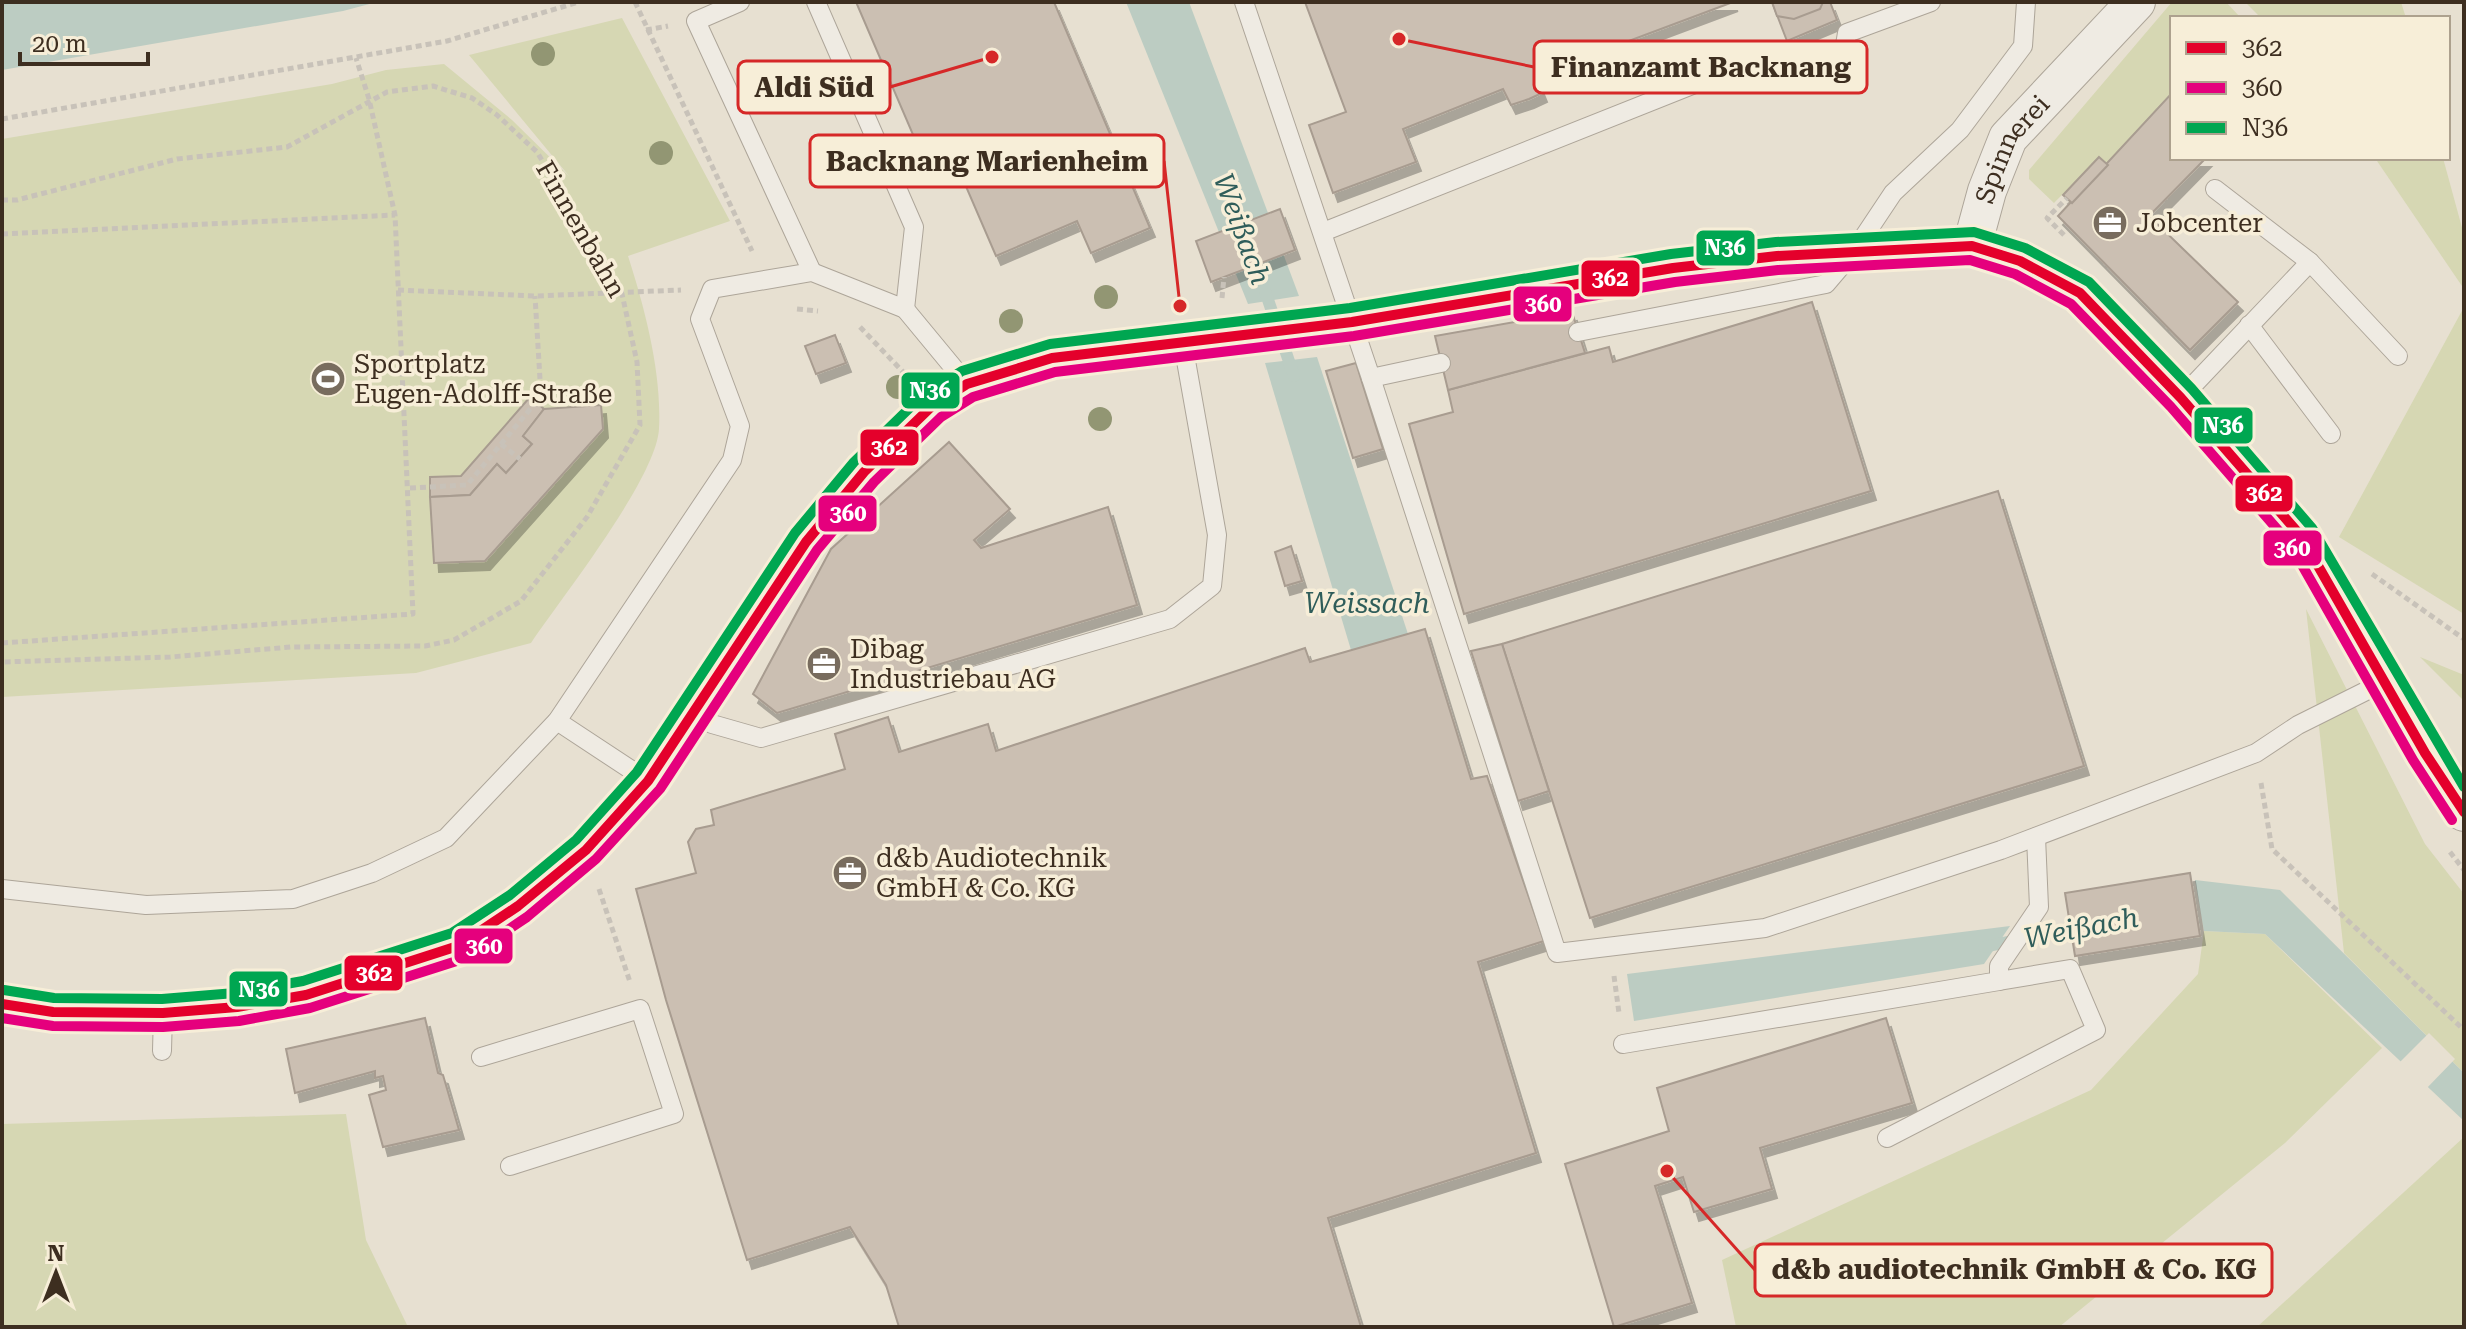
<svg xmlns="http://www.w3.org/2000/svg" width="2466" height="1329" font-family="'Roboto Serif',serif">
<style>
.green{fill:#d6d7b3}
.water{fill:#bcccc2}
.pier{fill:#e7e0d1}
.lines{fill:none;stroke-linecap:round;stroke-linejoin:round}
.stream{stroke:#bcccc2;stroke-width:12}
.building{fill:#cbbfb2;stroke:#a89c90;stroke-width:2;filter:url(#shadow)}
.service-casing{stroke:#ada599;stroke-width:20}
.minor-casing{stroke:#ada599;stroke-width:40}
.path{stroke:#c8c2b9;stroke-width:5;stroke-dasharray:6 4;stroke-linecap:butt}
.service{stroke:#efebe3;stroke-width:18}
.minor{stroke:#efebe3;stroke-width:38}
.bus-1-casing{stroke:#f7eed8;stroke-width:16}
.bus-2-casing{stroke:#f7eed8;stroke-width:16}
.bus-3-casing{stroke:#f7eed8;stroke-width:16}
.bus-1{stroke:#e4002b;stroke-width:10}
.bus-2{stroke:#e5007d;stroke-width:10}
.bus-3{stroke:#00a651;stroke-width:10}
.tree{fill:#929673}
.labels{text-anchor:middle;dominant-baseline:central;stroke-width:7;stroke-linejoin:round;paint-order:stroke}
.street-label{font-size:26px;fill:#3d2e20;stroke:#f7eed8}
.poi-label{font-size:26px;fill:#3d2e20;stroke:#f7eed8;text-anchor:start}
.water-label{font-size:28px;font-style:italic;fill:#2f5d5a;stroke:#f7eed8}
.leader{fill:none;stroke:#d62828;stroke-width:3}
.callout-dot{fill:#d62828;stroke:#f7eed8;stroke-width:3}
.callout{fill:#f7eed8;stroke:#d62828;stroke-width:3}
.callout-label{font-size:28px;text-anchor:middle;font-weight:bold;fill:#3d2e20}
.line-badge{stroke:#f7eed8;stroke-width:3}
.badge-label{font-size:22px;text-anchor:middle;font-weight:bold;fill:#fff}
</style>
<defs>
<filter id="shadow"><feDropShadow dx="5" dy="9" stdDeviation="0" flood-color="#0004"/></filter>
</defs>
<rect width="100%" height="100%" fill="#e7e0d1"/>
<!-- green -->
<g class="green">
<polygon points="2172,2 2226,2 2240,17 2172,18 2172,93 2108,165 2099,157 2054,203 2029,179 2029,170"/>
<polygon points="2245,2 2401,2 2406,18 2261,18"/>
<path d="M622,18L730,221L628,256C645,309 662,373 659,429C656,479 562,597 531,643L416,673L2,697V139L332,84L386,70L444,64L512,120L569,176L469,55Z"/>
<polygon points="2375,158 2443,158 2464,235 2464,289"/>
<polygon points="2464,307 2464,614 2339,537"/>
<polygon points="2306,609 2425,844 2464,894 2464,1073 2344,953"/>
<polygon points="2420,657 2464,675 2464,701"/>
<polygon points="2204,931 2265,934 2382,1048 2285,1143 2059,1327 1736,1327 1722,1260 2091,1090 2198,974"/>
<polygon points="346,1114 366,1240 408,1327 2,1327 2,1124"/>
<polygon points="2464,1137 2464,1327 2257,1327"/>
</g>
<!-- water -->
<g class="water">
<polygon points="2,2 377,2 343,11 2,70"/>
<polygon points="1126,2 1189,2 1299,296 1248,304"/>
<polygon points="1317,357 1408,634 1351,650 1265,363"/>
<polygon points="2195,880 2280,890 2464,1073 2464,1121 2265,934 2204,931"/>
<polygon points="2010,926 1984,964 1634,1021 1627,974"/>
</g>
<!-- pier -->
<polygon class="pier" points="2429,1033 2455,1059 2424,1091 2396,1066"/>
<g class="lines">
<!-- stream -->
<g class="stream">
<polyline points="1264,288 1294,376"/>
<polyline points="1984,947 2087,925"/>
</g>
</g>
<!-- building -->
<g class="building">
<polygon points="856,2 1054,2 1150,228 1091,253 1077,221 996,256 946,140 920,151"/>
<polygon points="1305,2 1733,2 1535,76 1542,93 1529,99 1511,105 1503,89 1403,129 1416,162 1333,193 1309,125 1346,112"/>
<polygon points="1772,2 1830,2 1837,20 1787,41"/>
<polygon points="1772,2 1823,2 1820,9 1794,19 1777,16"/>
<polygon points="2172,93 2172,158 2206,158 2149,216 2238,302 2190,350 2058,216"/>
<polygon points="2099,157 2108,165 2072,203 2063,195"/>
<polygon points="1280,209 1295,250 1211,282 1196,241"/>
<polygon points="1812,302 1871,491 1464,614 1409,424 1453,412 1448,390 1609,347 1613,362"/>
<polygon points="1572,312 1585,353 1448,390 1435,336"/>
<polygon points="835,335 846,363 816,374 805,346"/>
<polygon points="1356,363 1383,449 1353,458 1326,371"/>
<polygon points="530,397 544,409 523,436 532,444 506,473 497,464 470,495 430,497 430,477 461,476"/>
<polygon points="601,405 603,429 485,561 434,563 430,497 470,495 497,464 506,473 532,444 523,436 544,409"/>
<polygon points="949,442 1010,509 974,540 981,548 1108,507 1137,605 777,713 753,694 831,549"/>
<polygon points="1998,491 2084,766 1590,918 1502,644"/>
<polygon points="1291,546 1302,581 1285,586 1275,552"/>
<polygon points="1425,629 1471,779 1487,776 1544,941 1478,962 1536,1153 1328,1218 1361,1327 899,1327 886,1285 850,1227 747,1260 666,1000 636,889 696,873 688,842 696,829 714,825 711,810 845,769 835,734 888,717 899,752 988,724 996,751 1305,648 1310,662"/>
<polygon points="1502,644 1549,791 1518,801 1471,651"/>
<polygon points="2190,873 2200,936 2075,956 2065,893"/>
<polygon points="425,1018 438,1073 443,1075 459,1130 383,1147 369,1095 386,1090 383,1076 375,1078 375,1071 295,1093 286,1049"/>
<polygon points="1886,1018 1912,1103 1760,1148 1772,1189 1694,1212 1683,1177 1655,1186 1692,1303 1614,1327 1565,1164 1669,1131 1657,1088"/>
</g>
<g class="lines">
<defs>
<g id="service">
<polyline points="740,2 696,21 812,272"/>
<polyline points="1244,2 1371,378 1557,953 1765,928 2001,850 2256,753 2298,725 2384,682"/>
<polyline points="2215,189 2310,262 2398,356"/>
<path d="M1323,232L1710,78C1725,75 1745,68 1760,68C1803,70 1838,97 1847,33L1931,2"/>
<polyline points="905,309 967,384"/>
<polyline points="2249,325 2331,434"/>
<polyline points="1578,332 1826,284 1855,250 1893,193 1960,130 2023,46 2026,2"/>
<polyline points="1371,378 1441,363"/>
<polyline points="2181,398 2310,262"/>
<polyline points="696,713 712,724 761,738 1170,619 1212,586 1217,535 1183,344"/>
<polyline points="557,721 648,781"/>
<polyline points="2,889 146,905 293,899 372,873 446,838 557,721 732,460 740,426 700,319 712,289 812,272 905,309 914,227 816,2"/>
<polyline points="1623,1044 1999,981 1999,966 2039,907 2036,837"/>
<polyline points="162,1051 163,1013"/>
<polyline points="481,1057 640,1009 674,1114 510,1166"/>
<polyline points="1887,1138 2096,1030 2070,969 1999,981"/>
</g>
<g id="minor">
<path id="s1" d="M1972,246L1987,191L2008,138L2136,2"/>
<polyline points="2,1004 53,1012 163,1013 237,1007 306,995 458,946 518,906 586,850 648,781 806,542 864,472 932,406 967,384 1052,358 1352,322 1673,268 1777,256 1972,246 2020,261 2080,293 2181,398 2301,536 2425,753 2464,812"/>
</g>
</defs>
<!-- service casing -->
<use href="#service" class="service-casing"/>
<!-- minor casing -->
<use href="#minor" class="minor-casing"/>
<!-- path -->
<g class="path">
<polyline points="635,2 752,251"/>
<polyline points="646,30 668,26"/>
<polyline points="2,119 447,41 579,2"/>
<polyline points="2,200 17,200 177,159 287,147 387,92 433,86 472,98 497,115 537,152 622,294 637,362 640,425 587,517 521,601 454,640 425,646 291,647 170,657 2,662"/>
<polyline points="2,234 395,215"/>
<polyline points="2064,235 2047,218 2067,198"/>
<polyline points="398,290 535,296 681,290"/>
<polyline points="1222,298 1224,277"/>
<polyline points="797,309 818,311"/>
<polyline points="860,327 906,375"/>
<polyline points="501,444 520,459"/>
<polyline points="410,488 467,485 541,396 535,296"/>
<polyline points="2372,574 2464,639"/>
<polyline points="2,643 413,614 395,215 369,99 356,58"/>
<polyline points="2261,783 2272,849 2464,1030"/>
<polyline points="2450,852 2464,870"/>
<polyline points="599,889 630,982"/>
<polyline points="1614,976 1619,1013"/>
</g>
<!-- service -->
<use href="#service" class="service"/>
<!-- minor -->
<use href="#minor" class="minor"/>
<defs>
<polyline id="bus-1" points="2,1004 53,1012 163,1013 237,1007 306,995 458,946 518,906 586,850 648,781 806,542 864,472 932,406 967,384 1052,358 1352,322 1673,268 1777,256 1972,246 2020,261 2080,293 2181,398 2301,536 2425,753 2464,812"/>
<polyline id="bus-2" points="2,1018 53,1026 163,1027 239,1021 310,1008 466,958 527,917 596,859 660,789 817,550 874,482 941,417 973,397 1055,372 1354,336 1675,282 1778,270 1970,260 2015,274 2071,304 2171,407 2290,544 2413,760 2452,820"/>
<polyline id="bus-3" points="4,990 54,998 162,999 235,993 303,981 452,933 510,895 576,840 637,772 795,533 854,462 923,395 962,371 1050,344 1350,308 1671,254 1776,242 1974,232 2025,248 2089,282 2192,389 2312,528 2464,787"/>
</defs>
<!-- bus-1 casing -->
<use href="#bus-1" class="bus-1-casing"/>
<!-- bus-2 casing -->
<use href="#bus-2" class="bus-2-casing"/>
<!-- bus-3 casing -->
<use href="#bus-3" class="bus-3-casing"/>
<!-- bus-1 -->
<use href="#bus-1" class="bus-1"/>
<!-- bus-2 -->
<use href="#bus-2" class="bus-2"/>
<!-- bus-3 -->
<use href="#bus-3" class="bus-3"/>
</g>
<!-- trees -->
<g class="tree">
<circle cx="543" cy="54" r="12"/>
<circle cx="661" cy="153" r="12"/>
<circle cx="1106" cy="297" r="12"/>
<circle cx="1011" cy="321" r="12"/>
<circle cx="898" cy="387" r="12"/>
<circle cx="1100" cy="419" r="12"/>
</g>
<!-- icons -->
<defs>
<symbol id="office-disc" viewBox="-11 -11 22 22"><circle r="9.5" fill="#786c5e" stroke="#f7eed8"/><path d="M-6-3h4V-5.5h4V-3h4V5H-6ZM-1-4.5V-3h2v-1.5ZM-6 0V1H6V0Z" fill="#fff"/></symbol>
<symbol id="stadium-disc" viewBox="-11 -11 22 22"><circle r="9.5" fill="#786c5e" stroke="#f7eed8"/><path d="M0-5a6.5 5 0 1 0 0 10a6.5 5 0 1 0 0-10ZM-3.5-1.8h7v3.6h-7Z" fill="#fff"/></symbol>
</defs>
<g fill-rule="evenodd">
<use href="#office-disc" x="2090" y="203" width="40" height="40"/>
<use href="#stadium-disc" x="308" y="359" width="40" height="40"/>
<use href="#office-disc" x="804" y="644" width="40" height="40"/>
<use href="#office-disc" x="830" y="853" width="40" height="40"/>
</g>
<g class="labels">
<!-- street labels -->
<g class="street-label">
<text stroke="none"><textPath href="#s1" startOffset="106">Spinnerei</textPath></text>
<text transform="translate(581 229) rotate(60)">Finnenbahn</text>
</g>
<!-- poi labels -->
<g class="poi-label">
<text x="2136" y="223">Jobcenter</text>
<text x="354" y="364">Sportplatz<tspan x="354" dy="30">Eugen-Adolff-Straße</tspan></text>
<text x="850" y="649">Dibag<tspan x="850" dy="30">Industriebau AG</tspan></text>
<text x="876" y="858">d&amp;b Audiotechnik<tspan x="876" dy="30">GmbH &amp; Co. KG</tspan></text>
</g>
<!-- water labels -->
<g class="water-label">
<text transform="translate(1242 229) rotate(70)">Weißach</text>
<text x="1367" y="603">Weissach</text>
<text transform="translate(2081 928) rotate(-11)">Weißach</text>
</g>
</g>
<!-- callouts -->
<path class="leader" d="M1399 39L1534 67M992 57L890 87M1180 306L1164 161M1667 1171L1755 1270"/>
<g class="callout-dot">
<circle cx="1399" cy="39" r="8"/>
<circle cx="992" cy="57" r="8"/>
<circle cx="1180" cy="306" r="8"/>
<circle cx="1667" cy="1171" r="8"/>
</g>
<g class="callout">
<rect x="1534" y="41" width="333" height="52" rx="8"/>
<rect x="738" y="61" width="152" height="52" rx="8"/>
<rect x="810" y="135" width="354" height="52" rx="8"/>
<rect x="1755" y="1244" width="517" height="52" rx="8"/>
</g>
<g class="callout-label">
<text x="1701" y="77">Finanzamt Backnang</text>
<text x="814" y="97">Aldi Süd</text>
<text x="987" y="171">Backnang Marienheim</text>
<text x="2014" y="1279">d&amp;b audiotechnik GmbH &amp; Co. KG</text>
</g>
<g class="line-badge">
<rect x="1695" y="229" width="61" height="38" rx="8" fill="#00a651"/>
<rect x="1580" y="259" width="61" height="39" rx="8" fill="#e4002b"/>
<rect x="1512" y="285" width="61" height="38" rx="8" fill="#e5007d"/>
<rect x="900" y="371" width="61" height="39" rx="8" fill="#00a651"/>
<rect x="2193" y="406" width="61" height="39" rx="8" fill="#00a651"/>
<rect x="859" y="428" width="61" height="39" rx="8" fill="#e4002b"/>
<rect x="2234" y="474" width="60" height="39" rx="8" fill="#e4002b"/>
<rect x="817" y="494" width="61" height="39" rx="8" fill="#e5007d"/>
<rect x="2262" y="529" width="61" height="38" rx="8" fill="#e5007d"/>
<rect x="453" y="927" width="61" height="38" rx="8" fill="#e5007d"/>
<rect x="343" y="954" width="61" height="38" rx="8" fill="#e4002b"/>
<rect x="228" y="970" width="61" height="38" rx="8" fill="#00a651"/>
</g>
<g class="badge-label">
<text x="1725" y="255">N36</text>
<text x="1610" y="286">362</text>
<text x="1543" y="312">360</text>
<text x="930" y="398">N36</text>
<text x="2223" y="433">N36</text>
<text x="889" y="455">362</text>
<text x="2264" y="501">362</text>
<text x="848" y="521">360</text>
<text x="2292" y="556">360</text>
<text x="484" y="954">360</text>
<text x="374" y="981">362</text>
<text x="259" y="997">N36</text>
</g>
<!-- border -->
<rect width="2466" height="1329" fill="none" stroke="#3d2e20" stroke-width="8"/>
<!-- legend -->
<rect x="2170" y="16" width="280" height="144" fill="#f7eed8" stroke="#ada18e" stroke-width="2"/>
<rect x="2186" y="42" width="40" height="12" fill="#e4002b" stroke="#ada18e" stroke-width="2"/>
<text x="2242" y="56" font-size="24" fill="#3d2e20">362</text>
<rect x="2186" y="82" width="40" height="12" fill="#e5007d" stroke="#ada18e" stroke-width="2"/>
<text x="2242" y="96" font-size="24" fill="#3d2e20">360</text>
<rect x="2186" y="122" width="40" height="12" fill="#00a651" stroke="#ada18e" stroke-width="2"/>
<text x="2242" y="136" font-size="24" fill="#3d2e20">N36</text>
<!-- north arrow -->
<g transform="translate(56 1273)" stroke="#f7eed8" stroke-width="6" paint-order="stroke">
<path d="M0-6L14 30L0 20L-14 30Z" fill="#3d2e20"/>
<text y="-12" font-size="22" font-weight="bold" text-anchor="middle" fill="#3d2e20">N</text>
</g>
<!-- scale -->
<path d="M20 52v12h128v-12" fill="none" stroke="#3d2e20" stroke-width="4"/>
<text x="32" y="52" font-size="24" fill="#3d2e20" stroke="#f7eed8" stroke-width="6" paint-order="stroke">20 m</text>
</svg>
